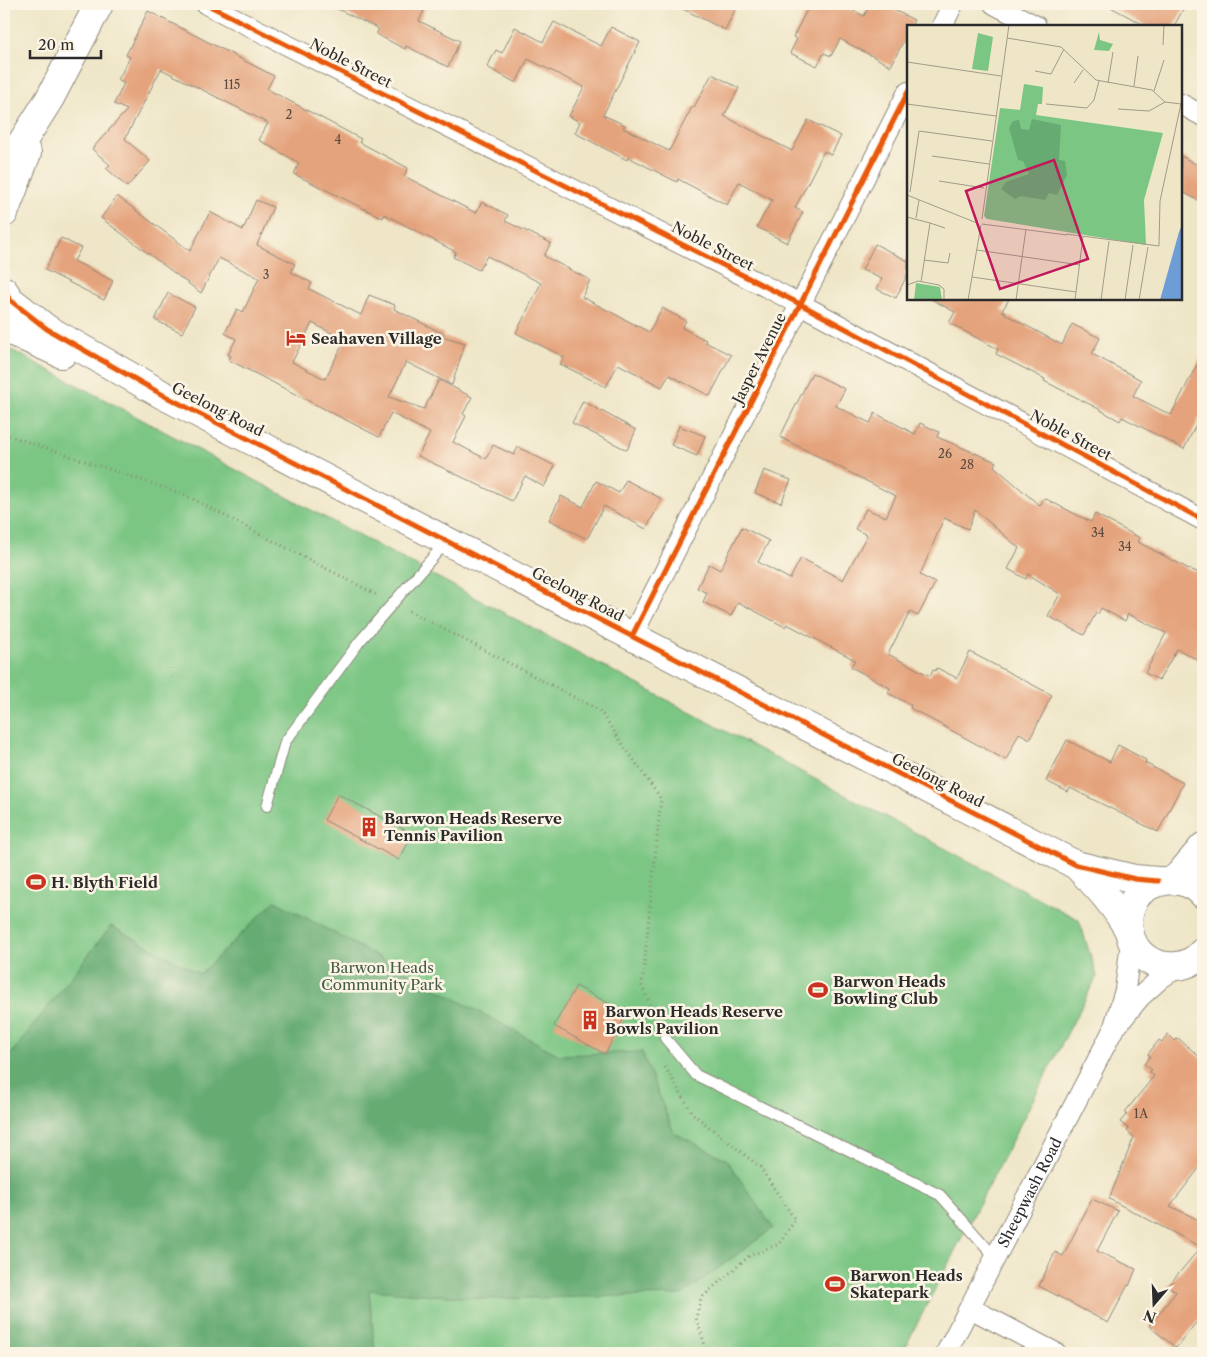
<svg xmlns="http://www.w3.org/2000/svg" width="1207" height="1357" font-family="'Libre Caslon Text',serif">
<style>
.green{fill:#7cc684;stroke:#547858}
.forest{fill:#65ab72;stroke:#486b4e}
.building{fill:#e4a37c;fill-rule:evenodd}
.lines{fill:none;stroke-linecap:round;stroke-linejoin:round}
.lane-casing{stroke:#8d887a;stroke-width:12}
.street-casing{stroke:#8d887a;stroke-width:22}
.secondary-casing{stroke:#8d887a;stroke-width:30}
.path{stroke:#8d887a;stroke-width:3;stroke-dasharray:1 4;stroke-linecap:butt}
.lane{stroke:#fff;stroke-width:10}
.street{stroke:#fff;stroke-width:20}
.secondary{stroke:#fff;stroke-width:28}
.cycleway-casing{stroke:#fcf5e5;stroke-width:8}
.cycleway{stroke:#e8590c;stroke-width:5}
.labels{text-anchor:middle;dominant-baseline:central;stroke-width:5;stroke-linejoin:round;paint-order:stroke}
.number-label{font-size:12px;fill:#59493f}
.street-label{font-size:15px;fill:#2b2b2b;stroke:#fcf5e5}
.poi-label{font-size:15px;font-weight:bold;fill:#2b2b2b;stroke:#fcf5e5;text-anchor:start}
.park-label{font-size:15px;fill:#435a46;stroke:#fcf5e5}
.inset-road{fill:none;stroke:#a19b89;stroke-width:1}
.view{fill:#c2185b;fill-opacity:0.15;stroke:#c2185b;stroke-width:2.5}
.inset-edge{fill:none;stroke:#2b2b2b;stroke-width:2.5}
</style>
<rect width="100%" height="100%" fill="#fcf5e5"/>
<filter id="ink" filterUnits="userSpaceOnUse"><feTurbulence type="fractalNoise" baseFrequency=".02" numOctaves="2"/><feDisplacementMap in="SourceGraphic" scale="10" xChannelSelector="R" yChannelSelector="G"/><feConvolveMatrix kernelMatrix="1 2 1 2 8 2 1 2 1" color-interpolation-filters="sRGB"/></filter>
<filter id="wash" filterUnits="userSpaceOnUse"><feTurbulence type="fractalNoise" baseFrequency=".0096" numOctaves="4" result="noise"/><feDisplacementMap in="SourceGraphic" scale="20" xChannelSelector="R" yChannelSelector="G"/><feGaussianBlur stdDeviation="1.12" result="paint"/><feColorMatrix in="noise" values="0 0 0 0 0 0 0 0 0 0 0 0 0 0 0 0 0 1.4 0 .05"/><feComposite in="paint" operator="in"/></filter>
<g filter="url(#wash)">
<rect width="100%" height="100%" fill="#efe6c8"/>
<!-- green -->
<polygon class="green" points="4,346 1079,920 1097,976 902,1353 4,1353"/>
<!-- forest -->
<polygon class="forest" points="275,901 559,1055 642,1052 674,1133 726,1159 773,1228 682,1295 486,1299 369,1290 375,1353 4,1353 4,1063 111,926 200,974"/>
<g id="blocks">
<!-- building -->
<g class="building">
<polygon points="327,4 427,4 419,21 460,41 448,67 406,46 405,49 376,34 379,29"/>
<polygon points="673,4 738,4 725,30"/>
<polygon points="810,4 840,4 864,16 870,4 882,4 914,20 911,26 908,26 908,32 891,66 840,39 831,56 824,53 817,66 790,53 797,39 793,37"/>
<polygon points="1105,4 1186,4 1174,26 1146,26"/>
<polygon points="148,11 274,76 267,89 361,139 359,142 408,168 404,176 476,213 482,202 508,215 505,221 551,243 544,256 590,280 582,297 649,332 662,308 686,321 682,328 706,340 705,342 731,355 710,396 669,375 662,387 618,364 606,387 560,364 564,357 516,333 541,283 487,256 479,270 453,257 456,252 384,214 383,218 294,174 299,163 259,140 268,123 161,69 125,139 150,161 127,187 106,168 110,165 92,149 127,110 114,104 124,83 118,80 130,57 126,55"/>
<polygon points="554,22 601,46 611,27 640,42 603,115 625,125 623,128 669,151 692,107 694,107 712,74 739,88 724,116 792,151 808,120 841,136 831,155 824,151 795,208 803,212 787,243 757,227 772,200 739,182 727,205 678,179 677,182 628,157 627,160 575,133 580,122 569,116 584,87 528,59 516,83 487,67 496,50 502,53 515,27 543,42"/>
<polygon points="1181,156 1203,168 1203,203 1181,191"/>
<path d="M117,196L190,251L210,212L243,230L256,200L273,207L257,245L295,264L291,272L312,283L309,289L361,315L369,295L395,305L394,309L444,334L442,336L465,343L452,385L406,362L389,397L424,409L439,380L472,397L463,414L466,416L453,442L486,459L493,445L514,455L518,447L555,466L544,487L525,476L512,501L418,456L430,433L391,413L379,437L229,360L231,356L228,355L236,339L225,333L237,309L243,312L259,278L219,258L201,293L101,218ZM312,323L345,340L325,379L292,362Z"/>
<polygon points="61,238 81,248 74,261 113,281 104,300 45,270"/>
<polygon points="875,244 908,261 908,273 896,298 877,289 882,279 862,270"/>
<polygon points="168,293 195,307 182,333 155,320"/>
<polygon points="931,299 1009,299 1002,311 1006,312 1005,314 1062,345 1072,324 1100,338 1092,354 1141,380 1133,396 1171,415 1203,353 1203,411 1184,449 1122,417 1120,421 1102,411 1103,411 1044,381 1045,379 996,354 998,349 949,323 955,312"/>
<polygon points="812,373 845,389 836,406 870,423 875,413 915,434 920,423 939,432 937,437 996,462 994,466 1040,506 1044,498 1091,522 1095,514 1140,538 1138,542 1189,569 1203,574 1203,649 1198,660 1177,649 1159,680 1145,673 1166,633 1128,614 1125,621 1101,608 1098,614 1096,613 1084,635 1048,616 1060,594 1028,574 1026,579 1008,569 1019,548 975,510 968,529 944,518 920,575 935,583 918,616 910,612 888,654 930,676 933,670 935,671 937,668 957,678 970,652 1052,695 1030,739 1019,733 1006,760 910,708 911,705 888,693 890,688 851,667 855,660 787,624 785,627 738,602 731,616 703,602 707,593 697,588 709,564 720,570 742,527 769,541 758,562 790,579 801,558 843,580 867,535 855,529 866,509 886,517 896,496 780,437"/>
<polygon points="583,401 636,430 627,450 572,423"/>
<polygon points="679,426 705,436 697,456 671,445"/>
<polygon points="764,470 791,480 781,503 755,493"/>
<polygon points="626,480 662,499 646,529 604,506 587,539 549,520 561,496 583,507 596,481 619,493"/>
<polygon points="1067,740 1110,762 1118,745 1146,760 1145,763 1183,783 1158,832 1070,788 1068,792 1046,781"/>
<polygon points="338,794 413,834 399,860 324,820"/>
<polygon points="576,986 627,1013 605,1054 554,1026"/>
<polygon points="1168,1034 1175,1041 1178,1038 1203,1060 1203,1163 1170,1206 1203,1222 1203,1314 1176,1348 1149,1326 1176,1292 1168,1286 1201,1247 1109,1199 1134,1137 1127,1131 1129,1129 1120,1122 1127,1114 1125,1112 1154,1076 1149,1072 1152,1070 1144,1064 1150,1056 1148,1054 1159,1040 1162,1042"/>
<polygon points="1092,1199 1118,1211 1097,1251 1136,1269 1129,1286 1128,1285 1108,1323 1039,1286 1055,1252 1063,1256"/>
</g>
</g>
</g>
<g filter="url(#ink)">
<use href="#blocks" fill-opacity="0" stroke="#8d887a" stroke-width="1"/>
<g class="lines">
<defs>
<g id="lane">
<polyline points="267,806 285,742 360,641 446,542"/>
<polyline points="665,1038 696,1075 940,1195 995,1257"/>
</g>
<g id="street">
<polyline points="206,4 800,304 1203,520"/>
<polyline points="994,4 1036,26"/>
<polyline points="942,26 953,4"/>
<polyline points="1181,104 1203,116"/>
<polyline points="632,636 908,92"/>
<polyline points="1119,1023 1140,997 1161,978 1182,965"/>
<polyline points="970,1308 1056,1353"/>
<path id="s1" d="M946,1353L1113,1030L1125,990L1131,942"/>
</g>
<g id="secondary">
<polyline points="4,171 50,98 99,4"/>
<polyline points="4,213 27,153"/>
<polyline points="4,291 10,300 47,329 163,395 1076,865 1135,879 1158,881"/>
<polyline points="4,328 62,354"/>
<path d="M1076,865C1096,885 1114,904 1128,929"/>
<polyline points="1174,880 1180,874 1203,847"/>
<path d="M1203,894C1194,883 1179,879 1165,881C1110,887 1119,972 1177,966C1188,965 1196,960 1203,952"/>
</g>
</defs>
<!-- lane casing -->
<use href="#lane" class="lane-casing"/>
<!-- street casing -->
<use href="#street" class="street-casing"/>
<!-- secondary casing -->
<use href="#secondary" class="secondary-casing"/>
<!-- path -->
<g class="path">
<polyline points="4,434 183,494 379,596"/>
<polyline points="409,611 599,710 661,799 642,986 658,1023"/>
<polyline points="665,1067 693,1114 760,1167 795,1220 779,1244 749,1256 701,1298 696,1318 706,1348 710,1353"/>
</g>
<!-- lane -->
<use href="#lane" class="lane"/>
<!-- street -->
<use href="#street" class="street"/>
<!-- secondary -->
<use href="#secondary" class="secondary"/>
<defs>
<g id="cycleway">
<polyline points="206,4 800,304 1203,520"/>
<polyline points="4,291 10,300 47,329 163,395 1076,865 1135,879 1158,881"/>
<polyline points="632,636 908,92"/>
</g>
</defs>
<!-- cycleway casing -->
<use href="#cycleway" class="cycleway-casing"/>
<!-- cycleway -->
<use href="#cycleway" class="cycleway"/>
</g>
</g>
<!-- icons -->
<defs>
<symbol id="hotel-bare" viewBox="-9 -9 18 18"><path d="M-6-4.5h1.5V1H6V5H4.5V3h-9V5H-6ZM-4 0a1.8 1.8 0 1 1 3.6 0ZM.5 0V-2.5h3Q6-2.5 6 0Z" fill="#c8321e" stroke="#fcf5e5" stroke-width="2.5" paint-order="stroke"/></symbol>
<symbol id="building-bare" viewBox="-9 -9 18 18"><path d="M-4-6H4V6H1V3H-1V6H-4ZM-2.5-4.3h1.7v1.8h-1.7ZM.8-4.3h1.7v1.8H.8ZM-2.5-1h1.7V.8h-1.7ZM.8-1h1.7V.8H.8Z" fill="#c8321e" stroke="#fcf5e5" stroke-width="2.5" paint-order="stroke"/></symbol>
<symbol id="stadium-bare" viewBox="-9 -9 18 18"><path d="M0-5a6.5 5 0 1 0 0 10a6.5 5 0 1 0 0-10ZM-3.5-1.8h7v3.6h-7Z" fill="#c8321e" stroke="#fcf5e5" stroke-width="2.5" paint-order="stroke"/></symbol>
</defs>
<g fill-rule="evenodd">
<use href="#hotel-bare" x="282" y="324" width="28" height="28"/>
<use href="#building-bare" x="355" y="813" width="28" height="28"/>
<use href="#stadium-bare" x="22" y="868" width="28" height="28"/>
<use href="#stadium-bare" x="804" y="976" width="28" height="28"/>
<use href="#building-bare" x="576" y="1006" width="28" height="28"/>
<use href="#stadium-bare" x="821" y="1270" width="28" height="28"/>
</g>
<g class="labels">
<!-- number labels -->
<g class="number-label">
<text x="232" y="84">115</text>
<text x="289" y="114">2</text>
<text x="338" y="139">4</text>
<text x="266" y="274">3</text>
<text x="945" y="453">26</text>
<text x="967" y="464">28</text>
<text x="1098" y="532">34</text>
<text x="1125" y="546">34</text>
<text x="1141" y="1113">1A</text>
</g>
<!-- street labels -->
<g class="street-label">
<text transform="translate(351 63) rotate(27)">Noble Street</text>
<text transform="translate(713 246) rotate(27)">Noble Street</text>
<text transform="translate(759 358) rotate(-63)">Jasper Avenue</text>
<text transform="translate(218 409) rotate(27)">Geelong Road</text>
<text transform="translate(1071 435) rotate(28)">Noble Street</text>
<text transform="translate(578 594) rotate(27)">Geelong Road</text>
<text transform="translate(938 780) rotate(27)">Geelong Road</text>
<text stroke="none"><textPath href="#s1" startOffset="181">Sheepwash Road</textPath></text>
</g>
<!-- poi labels -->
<g class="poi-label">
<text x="311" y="338">Seahaven Village</text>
<text x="384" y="818">Barwon Heads Reserve<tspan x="384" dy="17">Tennis Pavilion</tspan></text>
<text x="51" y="882">H. Blyth Field</text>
<text x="833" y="981">Barwon Heads<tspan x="833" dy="17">Bowling Club</tspan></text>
<text x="605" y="1011">Barwon Heads Reserve<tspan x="605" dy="17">Bowls Pavilion</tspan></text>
<text x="850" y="1275">Barwon Heads<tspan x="850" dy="17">Skatepark</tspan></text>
</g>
<!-- park labels -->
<g class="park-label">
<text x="382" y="967">Barwon Heads<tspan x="382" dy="17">Community Park</tspan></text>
</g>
</g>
<!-- overview -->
<g transform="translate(907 25)">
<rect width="275" height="275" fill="#efe6c8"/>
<path d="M192,7L193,15L206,19L202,26L187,25ZM71,8L86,12L81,46L65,44ZM117,59L136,62L135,79H131L129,90L256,108L237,175L239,220L80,194L77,191L93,83L113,85ZM9,258L33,262L35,275H7Z" fill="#7cc684"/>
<path d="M125,94L154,100L152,135L158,136L160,150L150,170L142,168L138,175L114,171L108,174L94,164L99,157L122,149L116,136L111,135L102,103L106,96L112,95L114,104L122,105Z" fill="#65ab72"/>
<path d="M275,200V275H253L272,207Z" fill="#6e9cd6"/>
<path class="inset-road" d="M100,13L154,22L189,55L245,65L258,77L274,79M256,20L257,0M0,37L94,51M128,46L144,49L157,24M167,58L176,45M201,58L206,27M227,61L231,31M247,66L257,35M0,79L89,91M139,79L180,83L187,75L192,56M211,84L242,86L258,77M25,131L82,139M32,156L77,163M3,167L12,106L85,116M0,170L70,198M0,192L23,198L14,257M9,193L12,175M75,194L102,0M23,198L38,203M75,199L160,210M159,209L252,221L253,176L275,74M70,225L173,240M17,235L41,238L43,228M65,252L169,267M0,260L11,256L32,260L37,264V275M61,275L74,200M109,275L119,204M168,275L176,212M194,275L202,216M218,275L226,220M232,275L241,222"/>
<path class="view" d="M147,135L181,234L93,264L59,166Z"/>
<rect width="275" height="275" class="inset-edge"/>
</g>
<!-- margin -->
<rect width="1207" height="1357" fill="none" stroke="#fcf5e5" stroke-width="20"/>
<!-- north arrow -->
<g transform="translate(1154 1304) rotate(199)" stroke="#fcf5e5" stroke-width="4" paint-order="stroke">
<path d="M0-4L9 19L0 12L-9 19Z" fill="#2b2b2b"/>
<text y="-8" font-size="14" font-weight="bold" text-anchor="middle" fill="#2b2b2b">N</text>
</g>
<!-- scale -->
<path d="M30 50v8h71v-8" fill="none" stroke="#2b2b2b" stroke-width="2.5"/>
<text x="38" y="50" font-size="15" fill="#2b2b2b" stroke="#fcf5e5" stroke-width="4" paint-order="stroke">20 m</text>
</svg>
